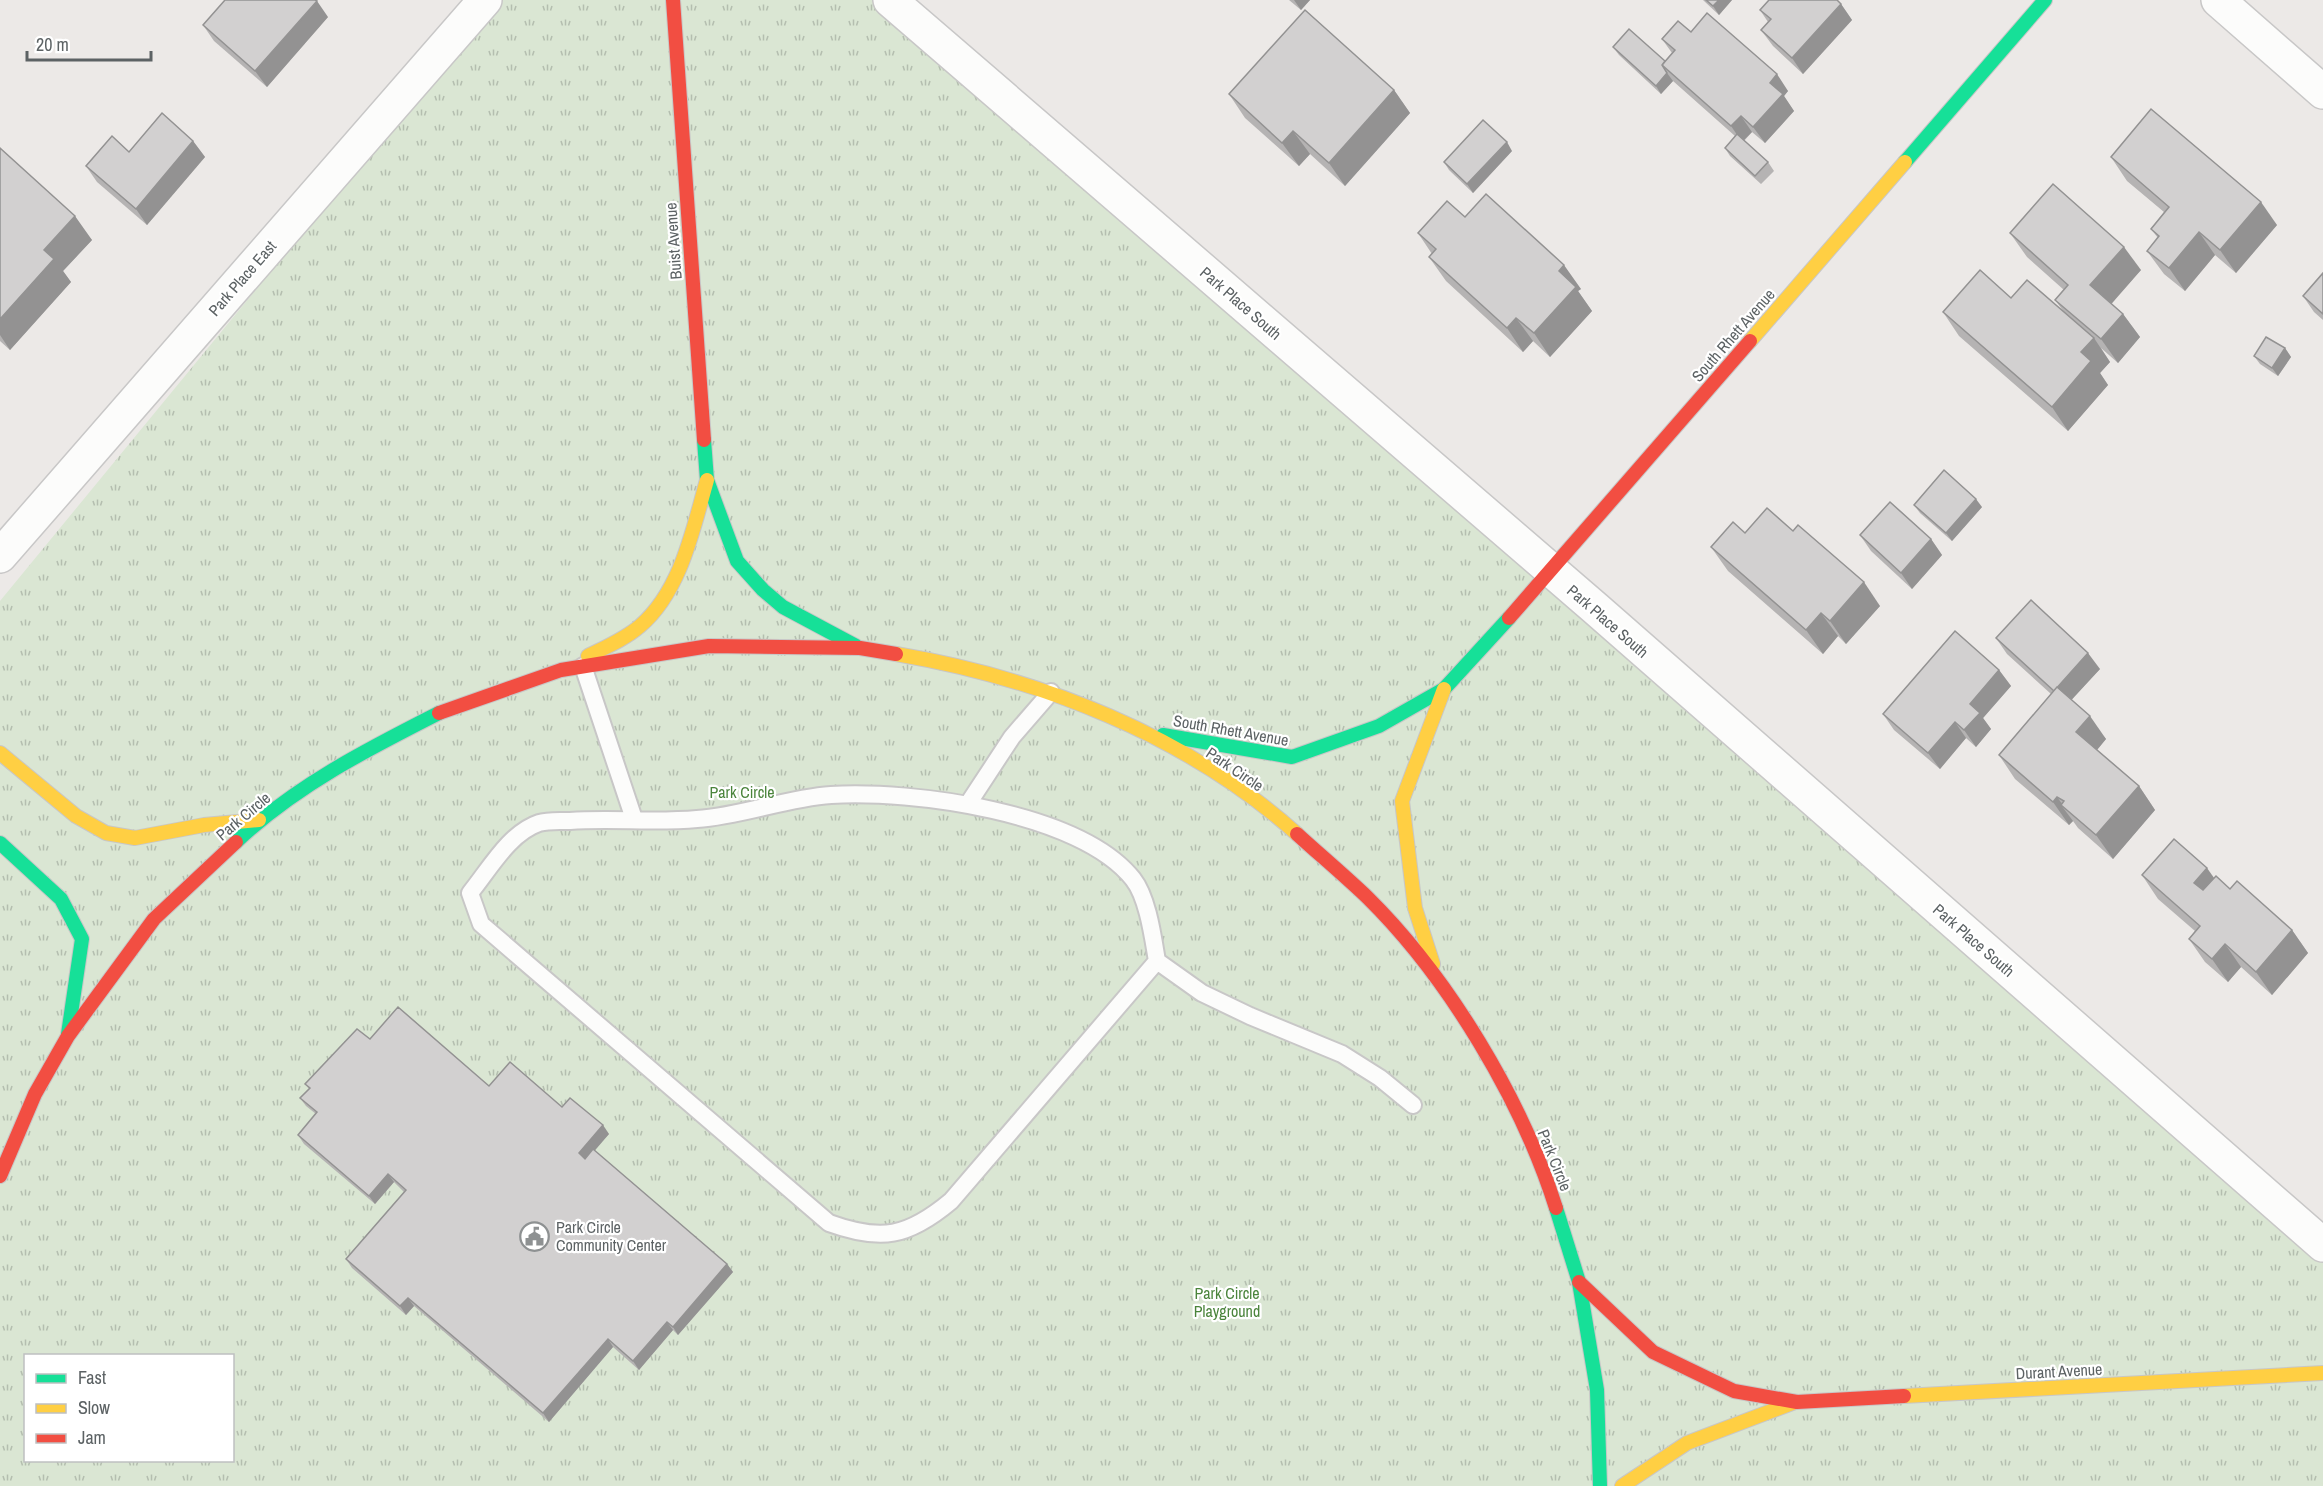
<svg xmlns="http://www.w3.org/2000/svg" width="2323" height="1486" font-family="'Archivo Narrow',sans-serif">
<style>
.park{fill:url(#park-tufts);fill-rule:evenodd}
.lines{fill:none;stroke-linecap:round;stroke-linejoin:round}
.lane-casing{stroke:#c8c7c7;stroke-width:20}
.street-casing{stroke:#c8c7c7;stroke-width:36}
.fast-casing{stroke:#c8c7c7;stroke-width:16}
.slow-casing{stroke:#c8c7c7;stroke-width:16}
.jam-casing{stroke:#c8c7c7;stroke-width:16}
.lane{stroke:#fcfcfb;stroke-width:16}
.street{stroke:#fcfcfb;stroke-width:33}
.fast{stroke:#16e098;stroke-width:14}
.slow{stroke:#ffcf43;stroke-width:14}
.jam{stroke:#f24e42;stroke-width:14}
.wall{fill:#b5b3b3}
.shaded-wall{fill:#939292}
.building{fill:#d2d0d0;stroke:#939292;stroke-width:1.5}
.labels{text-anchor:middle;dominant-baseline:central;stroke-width:4.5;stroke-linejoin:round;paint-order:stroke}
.street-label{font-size:16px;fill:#5c6264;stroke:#fff}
.park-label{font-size:16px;fill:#4a843b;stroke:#fff}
.poi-label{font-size:16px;fill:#5c6264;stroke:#fff;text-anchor:start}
</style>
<defs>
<pattern id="park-tufts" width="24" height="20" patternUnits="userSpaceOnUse" patternTransform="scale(1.5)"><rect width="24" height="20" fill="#dae6d3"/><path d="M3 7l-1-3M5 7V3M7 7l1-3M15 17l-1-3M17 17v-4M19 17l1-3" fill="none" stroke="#b4beaf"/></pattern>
</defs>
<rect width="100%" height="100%" fill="#ece9e7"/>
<!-- park -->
<path class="park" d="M494,0H889L2323,1246V1486H0V601ZM26,1356H232V1460H26Z"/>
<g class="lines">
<defs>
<g id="lane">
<polyline points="583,666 634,819"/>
<polyline points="968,804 1012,737 1051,692"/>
<path d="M1157,961L951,1201C908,1237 881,1242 829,1223L481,924L470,893C489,870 509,833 539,823C548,820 561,821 570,821C612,818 655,823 697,819C742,816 786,798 831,795C912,790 1080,812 1133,879C1148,898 1153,938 1157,961L1202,993L1250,1016L1342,1054L1380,1078L1413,1105"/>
</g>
<g id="street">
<polyline points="890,0 1595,608 2323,1245"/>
<polyline points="2218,0 2323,92"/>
<polyline points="0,556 485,0"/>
</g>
<g id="fast">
<polyline points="1905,162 2045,0"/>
<polyline points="704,440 707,480 737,561 763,590 783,607 856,646"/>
<polyline points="1163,735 1292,757 1379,726 1444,689 1509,618"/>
<path d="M236,842C295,786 368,749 439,713"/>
<polyline points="0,843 61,899 82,939 68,1034"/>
<polyline points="1556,1208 1579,1282 1597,1390 1600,1486"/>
</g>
<g id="slow">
<polyline points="1750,341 1905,162"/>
<path d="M896,654C1039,678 1187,735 1297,834"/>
<path d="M588,656C606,647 625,639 640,626C681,591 693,529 707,480"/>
<polyline points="0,753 76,816 106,833 135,838 204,825 259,820"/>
<polyline points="1433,964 1415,908 1402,801 1444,689"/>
<polyline points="1904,1396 2323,1373"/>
<polyline points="1622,1486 1687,1443 1795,1402"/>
</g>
<g id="jam">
<polyline points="673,0 704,440"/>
<polyline points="1509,618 1750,341"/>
<polyline points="439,713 561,670 709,646 860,648 896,654"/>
<path d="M1297,834C1320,855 1345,876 1368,898C1448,977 1522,1100 1556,1208"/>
<polyline points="0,1176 35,1094 68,1036 154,919 236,842"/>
<polyline points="1579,1282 1653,1352 1734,1391 1797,1402 1904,1396"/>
</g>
</defs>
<!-- lane casing -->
<use href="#lane" class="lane-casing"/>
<!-- street casing -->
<use href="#street" class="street-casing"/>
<!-- fast casing -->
<use href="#fast" class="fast-casing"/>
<!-- slow casing -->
<use href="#slow" class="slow-casing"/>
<!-- jam casing -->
<use href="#jam" class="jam-casing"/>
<!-- lane -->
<use href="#lane" class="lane"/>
<!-- street -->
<use href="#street" class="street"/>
<!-- fast -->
<use href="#fast" class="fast"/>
<!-- slow -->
<use href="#slow" class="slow"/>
<!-- jam -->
<use href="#jam" class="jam"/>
</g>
<!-- wall -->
<g class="wall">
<polygon points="1289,0 1310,0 1301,10"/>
<polygon points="1703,0 1732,0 1719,15"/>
<polygon points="1841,4 1852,20 1803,74 1773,46 1761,30 1768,22 1760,10"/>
<polygon points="328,17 267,87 214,41 203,25"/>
<polygon points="1691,32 1788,91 1784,96 1794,111 1765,143 1752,132 1744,141 1768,162 1774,171 1761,184 1730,156 1725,148 1735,136 1673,81 1661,94 1619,55 1613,47 1665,61 1672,53 1662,39"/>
<polygon points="1394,90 1410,113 1345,186 1310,154 1299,166 1245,118 1229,94"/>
<polygon points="193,141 205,157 147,225 97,182 86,166 129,152"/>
<polygon points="0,148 92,240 63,271 71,282 10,350 0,341"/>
<polygon points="1512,151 1473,193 1449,170 1444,162"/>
<polygon points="2111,157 2277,225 2236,273 2215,255 2185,291 2164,274 2147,251 2158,238 2151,229 2164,212 2127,181"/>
<polygon points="1465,217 1581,289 1578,291 1592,311 1550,357 1533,341 1523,352 1446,281 1429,257 1432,254 1418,233"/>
<polygon points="2010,233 2141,270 2111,303 2123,314 2140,337 2118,363 2101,348 2110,362 2100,373 2108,385 2068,431 1959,336 1943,312 2011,298 2064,312 2055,300 2064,290 2027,257"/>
<polygon points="2323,273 2323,320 2314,312 2303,296"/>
<polygon points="2285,348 2291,357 2278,376 2260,364 2254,356"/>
<polygon points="1914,505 1982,507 1952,541 1920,513"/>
<polygon points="1745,533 1880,606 1846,644 1838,636 1823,654 1728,571 1711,547"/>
<polygon points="1860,535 1931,539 1942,555 1912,589 1871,551"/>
<polygon points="1996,638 2100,669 2071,700 2106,739 2097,750 2139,786 2155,810 2113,859 2078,828 2073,821 2069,825 2015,779 1999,755 2051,694 2007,654"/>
<polygon points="1999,670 2011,686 1983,718 1991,729 1976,747 1966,738 1940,769 1894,730 1883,714"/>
<polygon points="2142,875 2214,878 2292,930 2308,953 2272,995 2241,967 2228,982 2205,962 2189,939 2195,931 2158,899"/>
<polygon points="370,1039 489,1086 562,1107 609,1134 594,1150 727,1264 733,1272 678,1335 673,1330 639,1370 613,1347 549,1422 414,1306 406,1315 352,1268 346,1259 404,1192 394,1182 375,1204 304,1144 298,1135 316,1114 306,1106 300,1098 309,1089 305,1084"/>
</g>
<!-- shaded-wall -->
<g class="shaded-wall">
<polygon points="1294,0 1310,0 1301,10"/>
<polygon points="1719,0 1732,0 1719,15 1713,6"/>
<polygon points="317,1 328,17 267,87 255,71"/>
<polygon points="1841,4 1852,20 1803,74 1792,58"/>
<polygon points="1667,73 1673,81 1661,94 1656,86"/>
<polygon points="1777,74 1788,91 1784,96 1794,111 1765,143 1753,127 1770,83"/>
<polygon points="1394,90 1410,113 1345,186 1329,163"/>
<polygon points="1741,116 1752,132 1742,142 1731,126"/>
<polygon points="1293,131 1310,154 1299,166 1282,143"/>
<polygon points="193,141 205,157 147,225 136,209"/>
<polygon points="1507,142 1512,151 1473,193 1467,184"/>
<polygon points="2261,202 2277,225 2236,273 2220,250"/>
<polygon points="75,216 92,240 63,271 71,282 10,350 0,335 0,319 44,250"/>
<polygon points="2199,232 2215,255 2185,291 2169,268"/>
<polygon points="2124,247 2141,270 2107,309 2090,285"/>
<polygon points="1564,265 1581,289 1578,291 1592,311 1550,357 1534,333 1559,271"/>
<polygon points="2123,314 2140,337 2118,363 2101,339"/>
<polygon points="1516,318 1533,341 1523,352 1507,328"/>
<polygon points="2094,338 2110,362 2100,373 2108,385 2068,431 2052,407 2081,352"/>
<polygon points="2285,348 2291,357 2278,376 2272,368"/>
<polygon points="1976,499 1982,507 1952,541 1946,533"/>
<polygon points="1931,539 1942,555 1912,589 1901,573"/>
<polygon points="1864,582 1880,606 1846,644 1830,621"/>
<polygon points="1821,613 1838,636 1823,654 1806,630"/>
<polygon points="2088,653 2100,669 2065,707 2054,691"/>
<polygon points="1999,670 2011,686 1983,718 1991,729 1976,747 1964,730 1970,704"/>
<polygon points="2090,716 2106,739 2092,756 2076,732"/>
<polygon points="1955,722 1966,738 1940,769 1928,753"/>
<polygon points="2139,786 2155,810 2113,859 2096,835"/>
<polygon points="2057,797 2066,809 2061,805 2073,821 2069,825 2053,802"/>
<polygon points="2207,868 2224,892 2211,906 2194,883"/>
<polygon points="2292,930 2308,953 2272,995 2256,972"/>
<polygon points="2225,944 2241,967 2228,982 2212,959"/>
<polygon points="603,1125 609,1134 585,1162 579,1153"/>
<polygon points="388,1174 394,1182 375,1204 369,1196"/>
<polygon points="727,1264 733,1272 678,1335 673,1327"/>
<polygon points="408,1298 414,1306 406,1315 400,1306"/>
<polygon points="667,1322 673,1330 639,1370 633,1361"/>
<polygon points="608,1339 613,1347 549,1422 543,1413"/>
</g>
<!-- building -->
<g class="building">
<polygon points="225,0 315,0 317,1 255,71 203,25"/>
<polygon points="1706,0 1719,0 1713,6"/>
<polygon points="1769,0 1837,0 1841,4 1792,58 1761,30 1771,19 1760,10"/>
<polygon points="1305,10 1394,90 1329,163 1293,131 1282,143 1229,94"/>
<polygon points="1707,13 1777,74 1770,83 1783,94 1753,127 1741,116 1731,126 1662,65 1675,50 1662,39 1678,21 1691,32"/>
<polygon points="1629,29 1665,61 1662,65 1667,73 1656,86 1613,47"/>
<polygon points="2151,109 2261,202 2220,250 2199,232 2169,268 2147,251 2159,236 2151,229 2169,207 2111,157"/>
<polygon points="162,113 193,141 136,209 86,166 112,136 129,152"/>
<polygon points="1483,120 1507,142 1467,184 1444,162"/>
<polygon points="1737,134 1768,162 1755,176 1725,148"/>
<polygon points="0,148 75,216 44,250 54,259 0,319"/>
<polygon points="2053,184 2124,247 2090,285 2123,314 2101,339 2055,300 2068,285 2010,233"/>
<polygon points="1486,194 1564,265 1559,271 1576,287 1534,333 1516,318 1507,328 1429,257 1436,249 1418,233 1447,201 1465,217"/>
<polygon points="1980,270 2011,298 2027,280 2094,338 2081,352 2091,361 2052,407 1943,312"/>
<polygon points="2323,273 2323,314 2303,296"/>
<polygon points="2266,337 2285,348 2272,368 2254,356"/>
<polygon points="1944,470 1976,499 1946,533 1914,505"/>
<polygon points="1890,502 1931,539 1901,573 1860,535"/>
<polygon points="1767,508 1793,531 1798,525 1864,582 1830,621 1821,613 1806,630 1711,547 1733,522 1745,533"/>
<polygon points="2031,600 2088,653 2054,691 1996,638"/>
<polygon points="1955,631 1999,670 1970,704 1980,713 1964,730 1955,722 1928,753 1883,714"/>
<polygon points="2057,687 2090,716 2076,732 2139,786 2096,835 2061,805 2064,801 2057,797 2053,802 1999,755"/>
<polygon points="2174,839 2207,868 2194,883 2203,890 2216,876 2230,889 2237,881 2292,930 2256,972 2225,944 2212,959 2189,939 2200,926 2142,875"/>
<polygon points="398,1007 489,1086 510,1062 562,1107 570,1098 603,1125 579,1153 585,1159 593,1149 727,1264 673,1327 667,1322 633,1361 608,1339 543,1413 408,1298 400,1306 346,1259 406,1190 388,1174 369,1196 298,1135 317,1112 300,1098 310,1088 305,1084 357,1029 370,1039"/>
</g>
<!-- icons -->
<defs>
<symbol id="civic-ring" viewBox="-11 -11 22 22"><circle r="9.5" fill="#fff" stroke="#8e9192" stroke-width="1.5"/><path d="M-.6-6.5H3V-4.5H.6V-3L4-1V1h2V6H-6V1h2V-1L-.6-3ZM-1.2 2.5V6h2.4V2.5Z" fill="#8e9192"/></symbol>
</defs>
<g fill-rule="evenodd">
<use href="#civic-ring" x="518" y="1220" width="33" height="33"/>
</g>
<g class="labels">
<!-- street labels -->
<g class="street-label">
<text transform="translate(673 241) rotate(-94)">Buist Avenue</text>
<text transform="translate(242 278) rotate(-49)">Park Place East</text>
<text transform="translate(1241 303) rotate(41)">Park Place South</text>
<text transform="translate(1733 335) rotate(-49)">South Rhett Avenue</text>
<text transform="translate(1608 621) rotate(41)">Park Place South</text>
<text transform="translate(1231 730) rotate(10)">South Rhett Avenue</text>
<text transform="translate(1235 769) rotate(34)">Park Circle</text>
<text transform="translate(243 816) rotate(-40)">Park Circle</text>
<text transform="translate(1974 940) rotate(41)">Park Place South</text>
<text transform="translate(1555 1160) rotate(68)">Park Circle</text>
<text transform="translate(2059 1371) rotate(-3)">Durant Avenue</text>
</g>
<!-- park labels -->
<g class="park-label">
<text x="742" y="792">Park Circle</text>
<text x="1227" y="1293">Park Circle<tspan x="1227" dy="18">Playground</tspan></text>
</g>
<!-- poi labels -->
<g class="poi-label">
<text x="556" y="1227">Park Circle<tspan x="556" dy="18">Community Center</tspan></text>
</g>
</g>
<!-- legend -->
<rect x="24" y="1354" width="210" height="108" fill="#ffffff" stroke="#bec0c1" stroke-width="1.5"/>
<rect x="36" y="1374" width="30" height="9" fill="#16e098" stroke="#bec0c1" stroke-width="1.5"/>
<text x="78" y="1384" font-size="18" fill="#5c6264">Fast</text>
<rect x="36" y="1404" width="30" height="9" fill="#ffcf43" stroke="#bec0c1" stroke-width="1.5"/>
<text x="78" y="1414" font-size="18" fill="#5c6264">Slow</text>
<rect x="36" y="1434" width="30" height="9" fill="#f24e42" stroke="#bec0c1" stroke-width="1.5"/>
<text x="78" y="1444" font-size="18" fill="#5c6264">Jam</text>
<!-- scale -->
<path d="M27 51v9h124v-9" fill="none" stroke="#5c6264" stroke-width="3"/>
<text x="36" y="51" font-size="18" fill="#5c6264" stroke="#ffffff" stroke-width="4.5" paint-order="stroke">20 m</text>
</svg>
